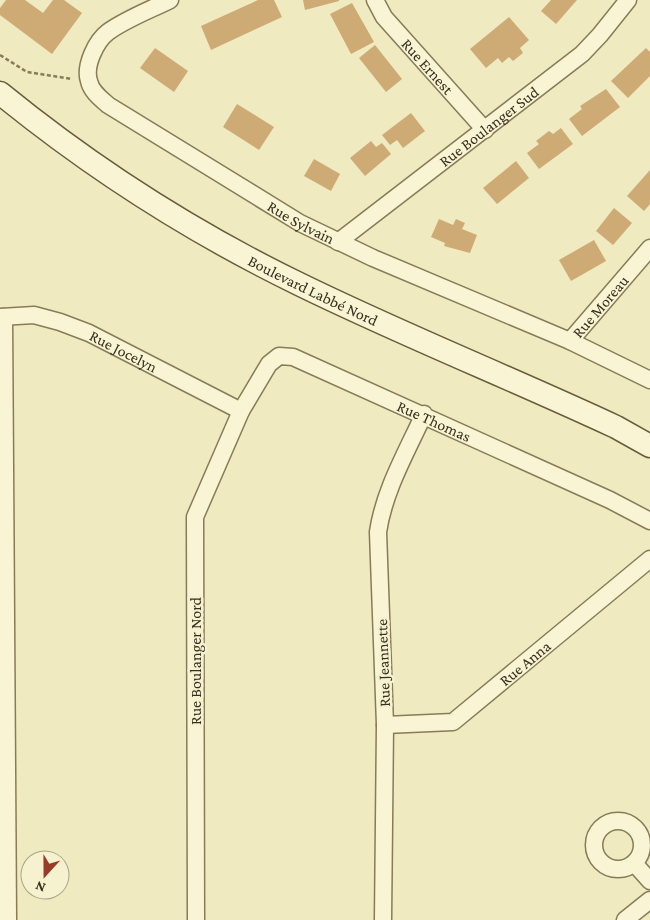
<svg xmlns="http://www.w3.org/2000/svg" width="650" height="920" font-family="'Crimson Pro',serif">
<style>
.building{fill:#ceab75}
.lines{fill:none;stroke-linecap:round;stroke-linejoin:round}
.minor-casing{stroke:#887b58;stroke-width:19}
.secondary-casing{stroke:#6a5c3b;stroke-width:25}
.path{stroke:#887b58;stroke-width:2.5;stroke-dasharray:4 2.5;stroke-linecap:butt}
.minor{stroke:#f9f5d4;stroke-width:16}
.secondary{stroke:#f9f5d4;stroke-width:22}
.labels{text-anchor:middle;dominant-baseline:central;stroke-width:5;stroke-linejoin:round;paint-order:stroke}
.street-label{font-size:16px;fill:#372f1d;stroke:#f6f2d0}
</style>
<rect width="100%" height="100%" fill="#efeac0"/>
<!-- building -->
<g class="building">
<polygon points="6,0 25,0 43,13 53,0 64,0 82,13 52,54 0,15 0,8"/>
<polygon points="258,0 274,0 282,17 211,50 201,26"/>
<polygon points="303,0 339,0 339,1 305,10"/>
<polygon points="551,0 577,0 556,24 541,11"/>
<polygon points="352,3 374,42 351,54 330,14"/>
<polygon points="509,17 529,40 520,48 523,53 513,61 509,57 502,63 498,58 486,68 470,49"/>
<polygon points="375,45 402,79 386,92 359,58"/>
<polygon points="155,48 188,71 174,92 140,68"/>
<polygon points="646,48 650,52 650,76 628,98 611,81"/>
<polygon points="606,89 620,107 582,136 569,119 582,109 580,106"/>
<polygon points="237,104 274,127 259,150 223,127"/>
<polygon points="411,113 425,131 403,148 397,140 390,145 382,135"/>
<polygon points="561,128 573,144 539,169 527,153 539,144 536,141 549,131 553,134"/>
<polygon points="371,141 376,147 382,143 391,154 365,176 350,158"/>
<polygon points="314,159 340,174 331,191 304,176"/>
<polygon points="516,161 529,178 497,204 483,188"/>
<polygon points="650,170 650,204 644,211 627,196"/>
<polygon points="614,208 632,223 613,245 596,231"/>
<polygon points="439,219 453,225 456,219 465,223 462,229 477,235 470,253 444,246 445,243 431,237"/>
<polygon points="594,240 606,261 571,281 559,260"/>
</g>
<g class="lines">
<defs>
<g id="minor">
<path id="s1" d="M170,0C150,10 126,19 108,32C96,41 84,66 89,81C91,91 100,98 108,105L300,223L373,258L570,341L650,380"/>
<path id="s2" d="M375,0L384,17L485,130"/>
<path id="s3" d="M338,242L582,54L600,35L628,0"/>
<path id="s4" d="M0,317L34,315L60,322L89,333L241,411"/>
<polyline points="4,317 8,920"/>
<path id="s5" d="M570,341L650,248"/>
<path id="s6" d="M385,725L453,722L650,559"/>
<circle cx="618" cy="845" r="24"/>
<polyline points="634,863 650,881"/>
<path id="s7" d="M196,920L195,517L241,411L269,364L279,356L293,357L610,500L650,521"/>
<path d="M383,920L385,725L378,532C384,491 406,453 424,414"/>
<polyline points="625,920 650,900"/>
</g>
<g id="secondary">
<path id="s8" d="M0,93C92,168 192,232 299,284C403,335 511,378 616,427L650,446"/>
</g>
</defs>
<!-- minor casing -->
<use href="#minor" class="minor-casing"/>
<!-- secondary casing -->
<use href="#secondary" class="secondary-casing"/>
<!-- path -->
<polyline class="path" points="0,55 27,72 72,79"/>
<!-- minor -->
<use href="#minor" class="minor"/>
<!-- secondary -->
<use href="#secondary" class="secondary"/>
</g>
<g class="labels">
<!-- street labels -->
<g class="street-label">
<text stroke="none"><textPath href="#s2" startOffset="85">Rue Ernest</textPath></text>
<text stroke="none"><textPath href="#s3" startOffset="190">Rue Boulanger Sud</textPath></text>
<text stroke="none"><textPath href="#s1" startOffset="382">Rue Sylvain</textPath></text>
<text stroke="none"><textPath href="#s8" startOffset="371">Boulevard Labbé Nord</textPath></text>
<text stroke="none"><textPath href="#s5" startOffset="46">Rue Moreau</textPath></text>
<text stroke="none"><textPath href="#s4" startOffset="131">Rue Jocelyn</textPath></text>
<text stroke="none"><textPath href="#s7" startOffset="755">Rue Thomas</textPath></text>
<text transform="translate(195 661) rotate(-90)">Rue Boulanger Nord</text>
<text stroke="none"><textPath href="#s6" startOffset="161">Rue Anna</textPath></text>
<text transform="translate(383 663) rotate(-92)">Rue Jeannette</text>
</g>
</g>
<!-- north arrow -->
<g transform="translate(45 875) rotate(201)"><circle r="24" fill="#f6f2d0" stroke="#aaa488"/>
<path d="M0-4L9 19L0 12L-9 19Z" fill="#983c27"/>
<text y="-8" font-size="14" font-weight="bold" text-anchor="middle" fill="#372f1d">N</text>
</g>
</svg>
